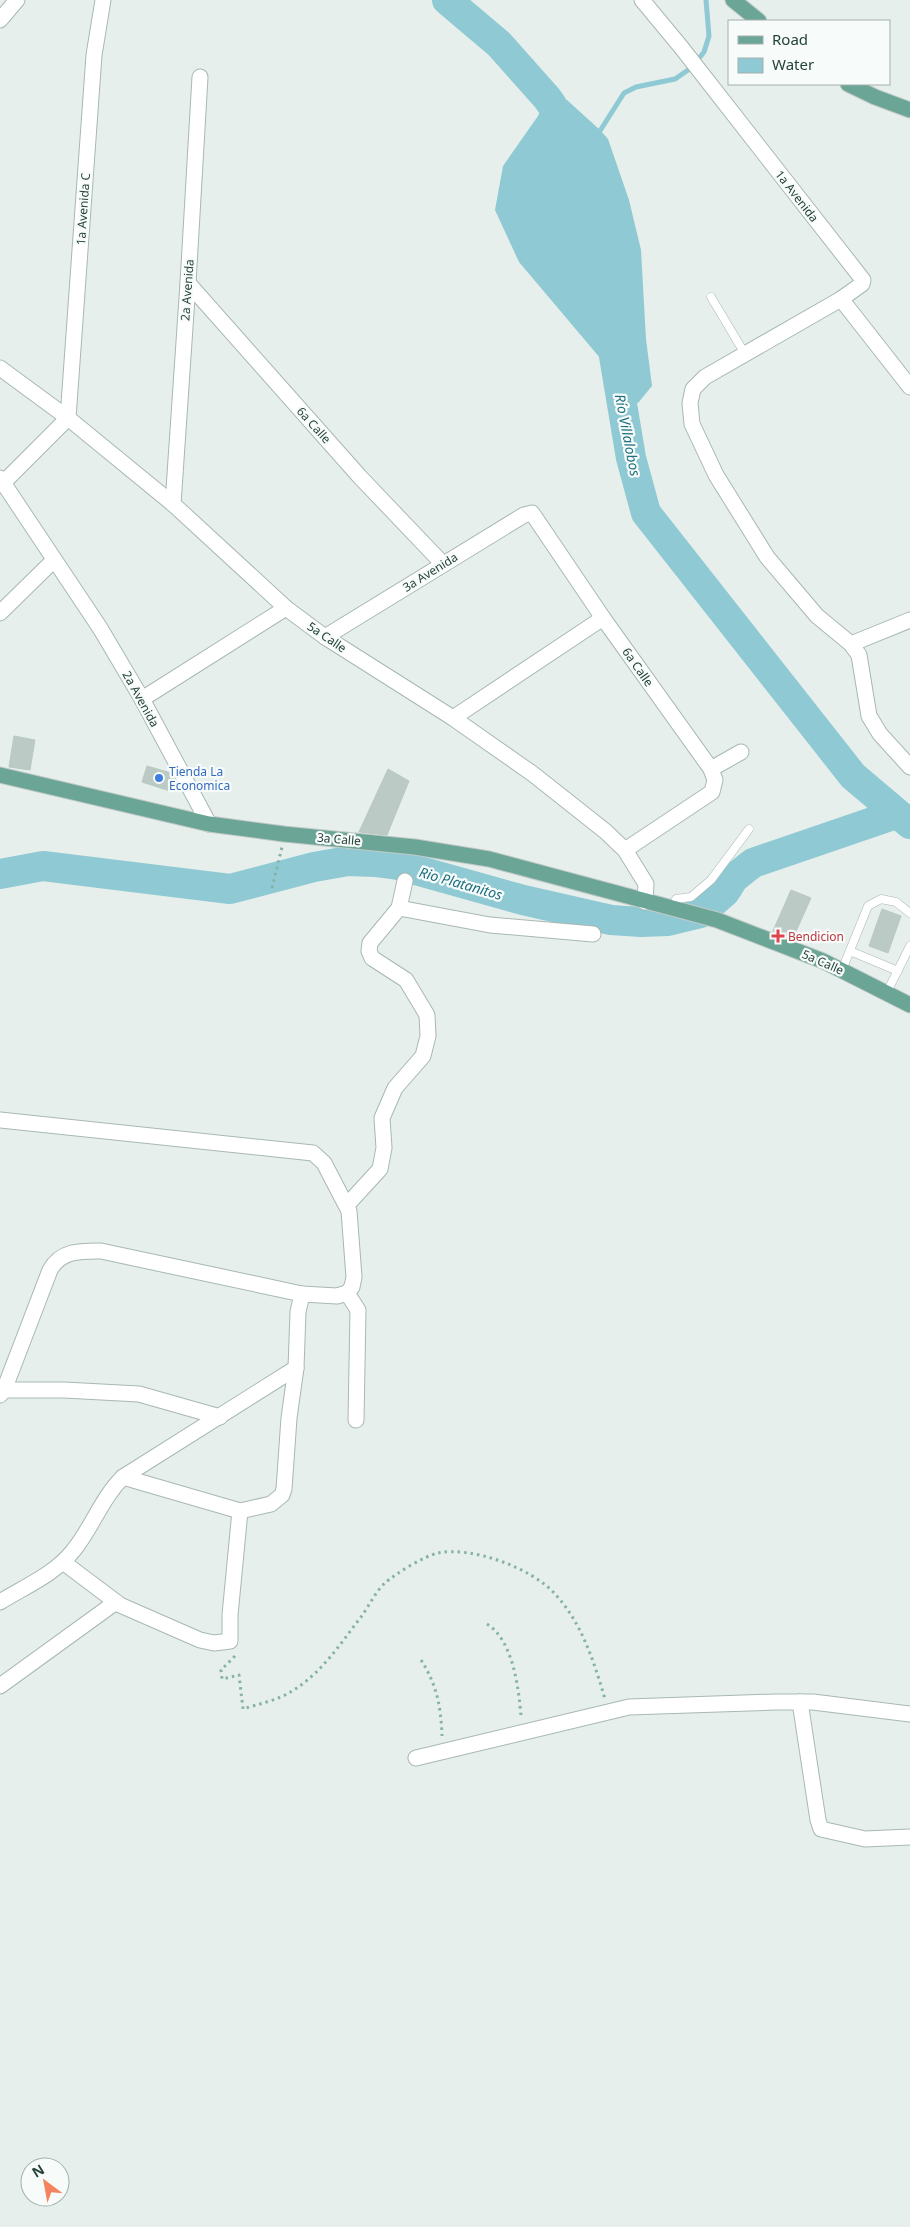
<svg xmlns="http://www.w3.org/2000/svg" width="910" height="2227" font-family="'Noto Sans',sans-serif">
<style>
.water{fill:#8ec9d4}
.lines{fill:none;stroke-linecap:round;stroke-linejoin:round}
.stream{stroke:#8ec9d4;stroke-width:5}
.river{stroke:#8ec9d4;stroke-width:30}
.building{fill:#bbcac4;stroke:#b8c9c2}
.lane-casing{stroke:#a8b8b2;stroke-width:9}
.street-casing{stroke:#a8b8b2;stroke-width:17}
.primary-casing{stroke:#c2cac8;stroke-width:17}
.path{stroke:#86b3a5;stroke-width:3;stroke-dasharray:2.5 4;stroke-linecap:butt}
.lane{stroke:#fff;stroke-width:8}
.street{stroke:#fff;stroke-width:15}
.primary{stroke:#6aa596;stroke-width:15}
.shop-dot{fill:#3f7fe0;stroke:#f7fbf9;stroke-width:2}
.health-dot{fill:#e0444e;stroke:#f7fbf9;stroke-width:2}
.labels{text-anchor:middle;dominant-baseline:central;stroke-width:4.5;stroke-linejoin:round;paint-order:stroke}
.street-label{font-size:12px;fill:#24423a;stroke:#f7fbf9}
.shop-label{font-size:12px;fill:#366cbe;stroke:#f7fbf9;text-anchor:start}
.health-label{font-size:12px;fill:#be3a42;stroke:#f7fbf9;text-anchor:start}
.water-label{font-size:14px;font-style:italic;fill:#1c6f80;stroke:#f7fbf9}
</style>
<rect width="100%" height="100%" fill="#e6efeb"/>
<!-- water -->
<polygon class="water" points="547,98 567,100 600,130 608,139 629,200 641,250 646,339 652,386 638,403 619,389 606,365 519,262 495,210 503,166 538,116"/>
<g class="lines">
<!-- stream -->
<polyline class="stream" points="598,134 624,93 636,87 675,79 691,68 704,52 709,36 706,0"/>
<!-- river -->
<g class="river">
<polyline points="447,0 499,44 547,98 552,105 564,135"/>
<polyline points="613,350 631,458 646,513 853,776 910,824"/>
<polyline points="0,874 43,866 230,889 314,867 348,861 375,862 398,865 523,900 611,920 641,922 668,921 701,913 725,892 734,878 753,863 896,814"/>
</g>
</g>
<!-- building -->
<g class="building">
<polygon points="14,736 35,740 30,770 9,767"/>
<polygon points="147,766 171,773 174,778 170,791 142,782"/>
<polygon points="388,769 409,781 387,835 359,832"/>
<polygon points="791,890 811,898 793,938 773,931"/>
<polygon points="882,909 901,916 888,953 869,946"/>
</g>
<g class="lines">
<defs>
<g id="lane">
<polyline points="711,297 745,354"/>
<polyline points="673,909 676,899 691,897 711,880 749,829"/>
<polyline points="850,951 898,971"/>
<polyline points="842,970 868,906 881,899 896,902 910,913"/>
<polyline points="887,992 910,946"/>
</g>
<g id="street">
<polyline points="642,0 681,47 863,280 862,284 841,299 910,387"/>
<polyline points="0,20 17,0"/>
<polyline points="188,283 360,477 443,564"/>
<polyline points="841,299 705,377 693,389 690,403 692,424 716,475 767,557 817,616 851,644 859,655 869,716 880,734 910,767"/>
<polyline points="0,368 68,418 173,504 286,608 325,637 453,718 533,774 605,831 625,850 646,884 645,902"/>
<polyline points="0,478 100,628 142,699 209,824"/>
<polyline points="3,483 68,418 94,55 103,0"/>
<polyline points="173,504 188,283 200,77"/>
<polyline points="0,613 54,560"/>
<polyline points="325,637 524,515 532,513 603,618 711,769 715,780 712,792 625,850"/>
<polyline points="851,644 910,620"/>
<polyline points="142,699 286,608"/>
<polyline points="453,718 603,618"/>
<polyline points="711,769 741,752"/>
<polyline points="399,908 490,925 593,934"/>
<path d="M0,1120L313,1153L324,1163L349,1211L354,1277L352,1287L347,1293L337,1296L302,1294L101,1251C81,1251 61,1250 50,1270L4,1390L0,1395"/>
<polyline points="347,1205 380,1169 384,1148 382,1118 395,1088 423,1056 428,1036 427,1015 406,980 372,958 369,951 370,943 399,908 405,881"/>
<polyline points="347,1293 358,1310 356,1420"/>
<polyline points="4,1390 64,1390 139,1394 220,1417"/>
<polyline points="123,1477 240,1511 271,1504 282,1495 284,1489 289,1418 296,1368 298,1312 302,1294"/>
<polyline points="63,1562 120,1605 200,1640 214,1643 230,1641 230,1615 240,1511"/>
<path d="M0,1602C24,1587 55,1574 73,1551C92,1528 101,1499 123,1477L296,1368"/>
<polyline points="0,1686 116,1602"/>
<polyline points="800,1702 818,1820 821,1829 865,1839 910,1837"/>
<polyline points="416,1758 629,1707 775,1702 813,1702 910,1714"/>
</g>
<g id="primary">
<polyline points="733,0 759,21"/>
<polyline points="848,84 875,97 910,110"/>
<polyline points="0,775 209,824 284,834 415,847 489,859 717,920 823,961 910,1005"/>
</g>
</defs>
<!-- lane casing -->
<use href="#lane" class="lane-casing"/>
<!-- street casing -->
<use href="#street" class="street-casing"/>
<!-- primary casing -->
<use href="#primary" class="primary-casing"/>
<!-- path -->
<g class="path">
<polyline points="272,888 282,847"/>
<path d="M487,1624C513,1640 519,1689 521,1717"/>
<path d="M235,1656L221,1670L222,1679L239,1675L243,1709C258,1704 279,1700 292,1691C322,1673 340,1644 361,1617C369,1606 376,1591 385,1583C395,1574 424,1556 438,1553C472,1546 532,1568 555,1594C582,1623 594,1662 605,1699"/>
<path d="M421,1660C437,1685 441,1707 442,1736"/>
</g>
<!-- lane -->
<use href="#lane" class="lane"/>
<!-- street -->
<use href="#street" class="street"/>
<!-- primary -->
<use href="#primary" class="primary"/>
</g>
<!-- markers -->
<circle class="shop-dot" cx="159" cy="778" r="5"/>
<path class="health-dot" d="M775.5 928.5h5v5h5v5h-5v5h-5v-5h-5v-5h5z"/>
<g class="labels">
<!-- street labels -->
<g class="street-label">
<text transform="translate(797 196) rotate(52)">1a Avenida</text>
<text transform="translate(83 209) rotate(-86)">1a Avenida C</text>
<text transform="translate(187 290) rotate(-86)">2a Avenida</text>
<text transform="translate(314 425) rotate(48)">6a Calle</text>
<text transform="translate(430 572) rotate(-32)">3a Avenida</text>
<text transform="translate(327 637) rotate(34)">5a Calle</text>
<text transform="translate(638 667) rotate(55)">6a Calle</text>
<text transform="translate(141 699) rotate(61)">2a Avenida</text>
<text transform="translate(339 839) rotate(5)">3a Calle</text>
<text transform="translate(823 962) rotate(24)">5a Calle</text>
</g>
<!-- shop labels -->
<g class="shop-label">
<text x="169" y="771">Tienda La<tspan x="169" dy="14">Economica</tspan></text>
</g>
<!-- health labels -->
<g class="health-label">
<text x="788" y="936">Bendicion</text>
</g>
<!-- water labels -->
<g class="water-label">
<text transform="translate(628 435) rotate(79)">Río Villalobos</text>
<text transform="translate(461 883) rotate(16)">Rio Platanitos</text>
</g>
</g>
<!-- legend -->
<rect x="728" y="20" width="162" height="65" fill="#f7fbf9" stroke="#a3b1ad"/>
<rect x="738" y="36" width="25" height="8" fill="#6aa596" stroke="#a3b1ad"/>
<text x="772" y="45" font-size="15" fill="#24423a">Road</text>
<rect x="738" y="58" width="25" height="15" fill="#8ec9d4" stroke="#a3b1ad"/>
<text x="772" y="70" font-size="15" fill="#24423a">Water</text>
<!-- north arrow -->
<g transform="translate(45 2182) rotate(328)"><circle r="24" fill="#f7fbf9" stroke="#a3b1ad"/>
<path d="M0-4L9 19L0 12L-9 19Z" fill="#f4845f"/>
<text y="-8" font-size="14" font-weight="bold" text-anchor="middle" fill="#24423a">N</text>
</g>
</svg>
